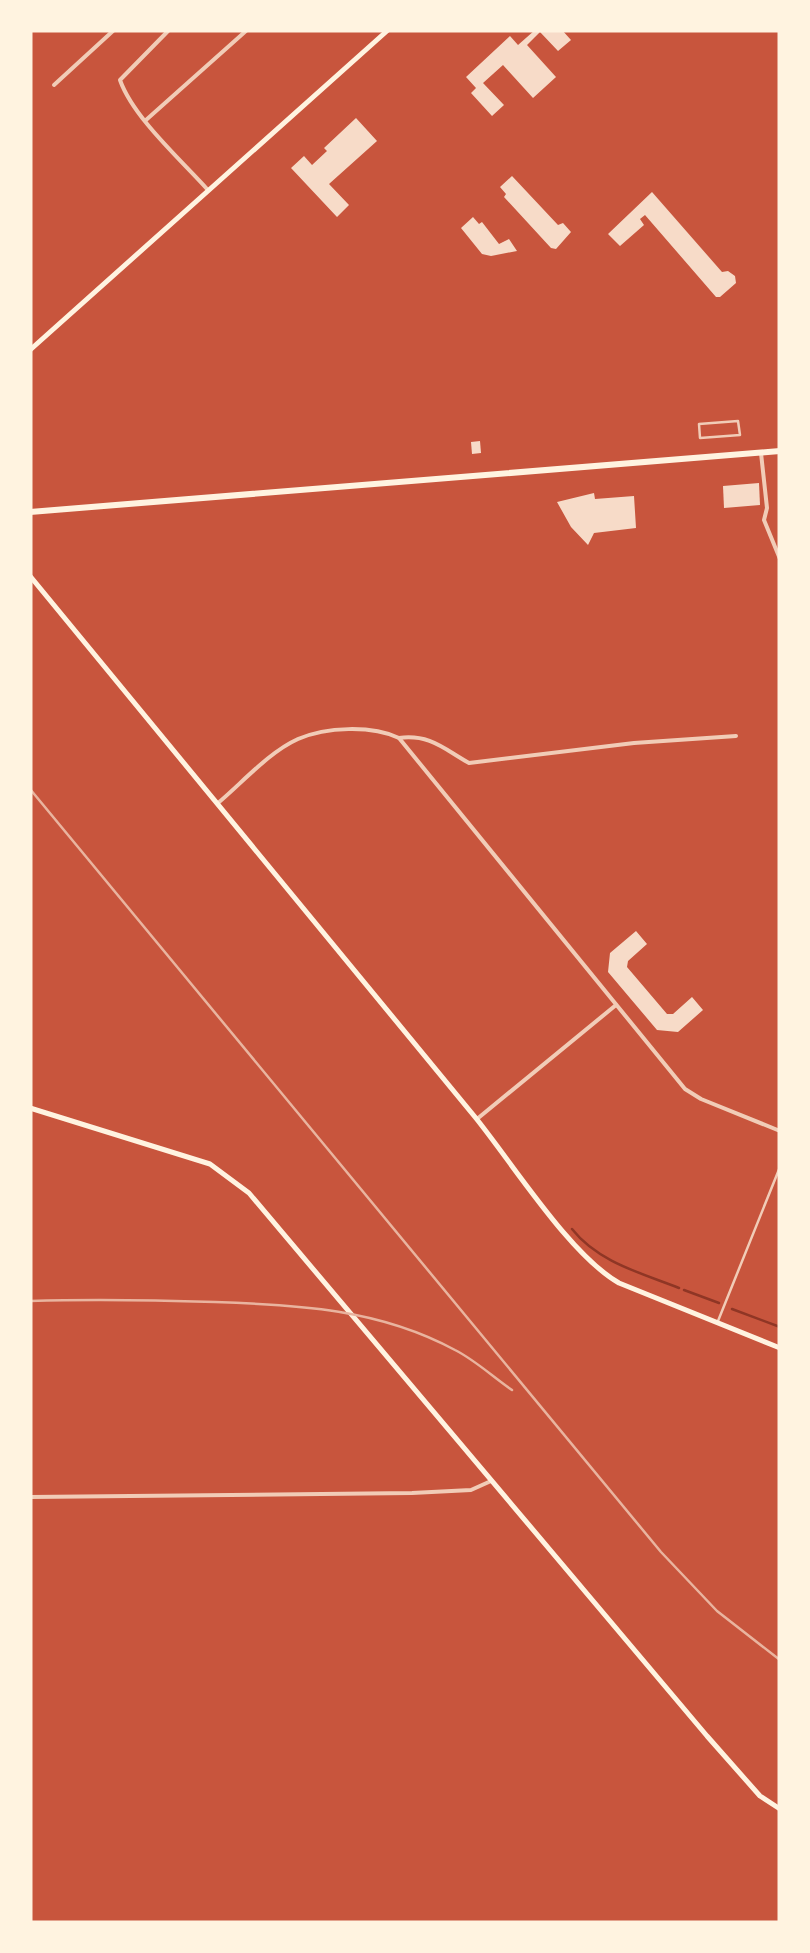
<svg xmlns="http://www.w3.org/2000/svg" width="810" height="1953" font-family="'Alegreya Sans',sans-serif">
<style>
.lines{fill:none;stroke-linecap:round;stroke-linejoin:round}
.stream{stroke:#8f3625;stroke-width:2.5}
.building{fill:#f7dbc8}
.service{stroke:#f1ccb7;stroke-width:2.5}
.pedestrian{stroke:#f1ccb7;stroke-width:2.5}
.minor{stroke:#f1ccb7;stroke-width:4}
.secondary{stroke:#fff3e0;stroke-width:5}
.primary{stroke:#fff3e0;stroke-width:6}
.rail{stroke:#e9b49f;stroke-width:2.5}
</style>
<rect width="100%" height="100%" fill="#c8553d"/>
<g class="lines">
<!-- stream -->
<g class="stream">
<path d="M572,1229C598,1262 641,1273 679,1288"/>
<polyline points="684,1290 719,1303"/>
<polyline points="732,1309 780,1327"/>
</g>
</g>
<!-- building -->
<g class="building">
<polygon points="535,30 562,30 571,40 558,51 540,32 527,45 556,77 533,98 503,65 483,83 504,105 492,116 471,93 476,88 466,77 510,36 518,45"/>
<polygon points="356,118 377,141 329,184 349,205 337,217 291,168 304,156 312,165 327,151 324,148"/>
<polygon points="512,176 558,225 563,223 571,232 556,249 551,248 504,197 506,194 500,187"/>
<polygon points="652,192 722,272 728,271 735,276 736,283 720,297 716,297 645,215 640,219 644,225 620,246 608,234"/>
<polygon points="473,217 479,224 482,222 499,244 509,239 517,251 491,256 482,254 461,228"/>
<polygon points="480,441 481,453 472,454 471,442"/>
<polygon points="759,483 760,505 724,508 723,486"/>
<polygon points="594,493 595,499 634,496 636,528 594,533 588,545 571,527 557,502"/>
<polygon points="636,931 647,944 628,961 627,967 667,1014 673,1014 692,997 703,1010 678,1032 657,1030 608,972 610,953"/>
</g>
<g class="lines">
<!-- service -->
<polyline class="service" points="718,1321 780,1167"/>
<!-- pedestrian -->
<polygon class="pedestrian" points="738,421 740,435 700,438 699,424"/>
<!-- minor -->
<g class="minor">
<path d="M169,30L120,80C133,117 180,159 207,189"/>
<polyline points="54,85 114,30"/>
<polyline points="146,120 247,30"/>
<polyline points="761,453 767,508 764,520 780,559"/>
<path d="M399,738C430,734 444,749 469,763L634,743L736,736"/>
<path d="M218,803C242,783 269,752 298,739C326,727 371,725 399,738L685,1089L701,1099L780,1131"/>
<polyline points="477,1119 616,1005"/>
<polyline points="30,1497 412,1493 471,1490 491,1481"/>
</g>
<!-- secondary -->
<g class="secondary">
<polyline points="30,350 388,30"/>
<path d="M30,576C178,757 327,937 475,1117C513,1164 570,1255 619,1283L780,1348"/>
<polyline points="30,1108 210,1164 249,1193 707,1736 760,1796 780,1809"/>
</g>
<!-- primary -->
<polyline class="primary" points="30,512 780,451"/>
<!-- rail -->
<g class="rail">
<polyline points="30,789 661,1552 717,1611 780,1660"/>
<path d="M30,1301C92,1299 154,1300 215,1302C300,1305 379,1309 455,1350C475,1360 493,1377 512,1390"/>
</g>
</g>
<!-- border -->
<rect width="810" height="1953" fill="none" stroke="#fff3e0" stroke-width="65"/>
</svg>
